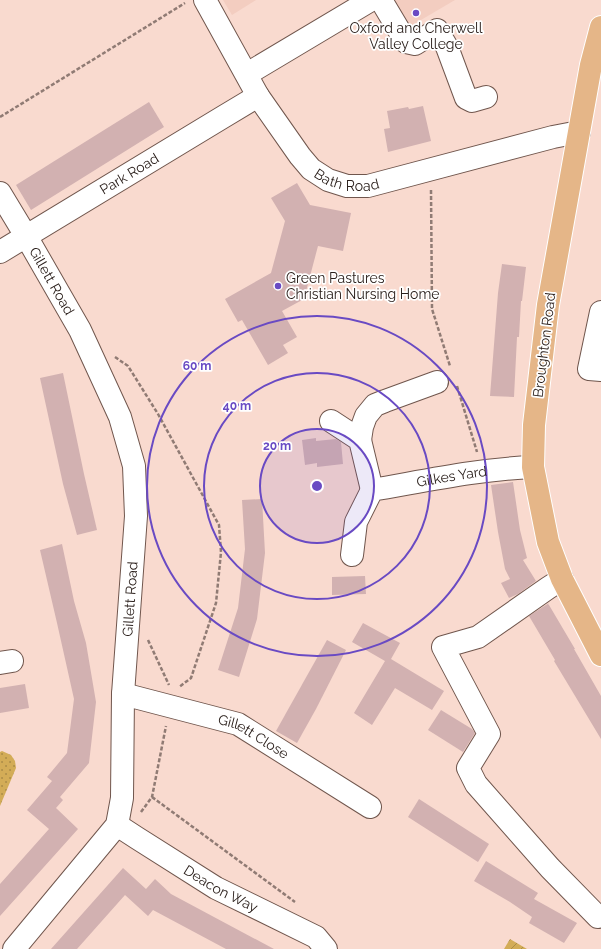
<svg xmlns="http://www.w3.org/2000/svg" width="601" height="949" font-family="Raleway,sans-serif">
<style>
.built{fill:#f3cdc0}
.park{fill:url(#park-dots)}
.garden{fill:url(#garden-furrows)}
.building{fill:#d2b1b1}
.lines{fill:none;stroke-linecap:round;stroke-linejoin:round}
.minor-casing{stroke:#70564d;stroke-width:24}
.major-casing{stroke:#fff;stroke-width:24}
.path{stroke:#907b74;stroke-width:2.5;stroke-dasharray:4 2;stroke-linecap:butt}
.minor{stroke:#fff;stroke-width:22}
.major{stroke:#e5b688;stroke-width:22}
.ring{fill:none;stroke:#694ac3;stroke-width:2}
.poi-dot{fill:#694ac3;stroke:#fff;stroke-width:1.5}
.labels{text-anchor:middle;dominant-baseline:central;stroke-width:3.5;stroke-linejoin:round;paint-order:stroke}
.poi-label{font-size:14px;fill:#2b201c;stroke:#fff}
.street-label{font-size:14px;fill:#2b201c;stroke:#fff}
.centre{fill:#694ac3;stroke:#fff;stroke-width:2}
.ring-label{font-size:12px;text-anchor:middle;font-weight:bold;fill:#694ac3;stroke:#fff;stroke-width:3.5;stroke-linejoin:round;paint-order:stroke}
</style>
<defs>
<pattern id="park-dots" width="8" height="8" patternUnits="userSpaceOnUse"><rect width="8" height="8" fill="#d3ac57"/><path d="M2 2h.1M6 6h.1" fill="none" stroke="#ab8c47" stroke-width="1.8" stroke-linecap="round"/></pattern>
<pattern id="garden-furrows" width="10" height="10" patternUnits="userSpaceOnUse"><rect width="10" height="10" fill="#d3ac57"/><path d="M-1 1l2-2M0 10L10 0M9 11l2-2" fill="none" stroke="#ab8c47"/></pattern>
</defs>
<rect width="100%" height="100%" fill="#f9dacf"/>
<!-- built -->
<g class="built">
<polygon points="223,0 256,0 232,15"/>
<polygon points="393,0 455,0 409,27"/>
</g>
<!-- park -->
<polygon class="park" points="2,751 11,755 15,761 16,768 0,806 0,752"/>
<!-- garden -->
<polygon class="garden" points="510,939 527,949 504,949"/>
<!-- building -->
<g class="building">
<polygon points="149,102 164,127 31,210 16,185"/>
<polygon points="423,106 431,141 388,152 384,129 390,128 387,111 408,107 409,109"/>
<polygon points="297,183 310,205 351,213 343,251 318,246 304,299 282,311 297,337 283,345 288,353 268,365 242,320 238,322 225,299 271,273 285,221 271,198"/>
<polygon points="502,264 526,267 522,301 521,301 519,337 517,337 514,397 490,396 498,293"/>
<polygon points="63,373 84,474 97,530 77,535 63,484 40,378"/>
<polygon points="316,438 316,441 336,439 341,442 343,464 317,467 317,463 305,465 302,440"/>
<polygon points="513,482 520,530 527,558 523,560 536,581 518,594 509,598 501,583 510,579 505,569 498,532 491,485"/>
<polygon points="262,499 265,553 257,619 239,677 218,670 238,608 245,549 242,500"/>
<polygon points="62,544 74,601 86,643 96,702 89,763 60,797 63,800 56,808 78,829 0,916 0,884 49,829 27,810 52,781 47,777 67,753 74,699 57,623 40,550"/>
<polygon points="365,576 366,594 332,595 332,577"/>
<polygon points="549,603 548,604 549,605 575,649 574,649 601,696 601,739 554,661 555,660 529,616"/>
<polygon points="363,623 400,643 391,659 444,691 432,710 395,688 372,725 354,713 385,661 352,642"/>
<polygon points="327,640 346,650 316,709 297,743 276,731"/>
<polygon points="25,684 29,708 0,713 0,688"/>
<polygon points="441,710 472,729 475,733 463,752 428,730"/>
<polygon points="419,799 489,844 478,862 408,817"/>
<polygon points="486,861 538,893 534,899 577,923 564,943 529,923 532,917 510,902 474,881"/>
<polygon points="123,868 146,889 155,879 171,894 274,949 226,949 153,910 148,916 125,895 77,949 51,949"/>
</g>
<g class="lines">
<defs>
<g id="minor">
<path id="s1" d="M205,0L258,96L300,156L311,169L328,180L347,186H368L553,137L579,132"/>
<polyline points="381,0 406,42 415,44 437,30 447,47 466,98 472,101 486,97"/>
<polyline points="247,74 371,0"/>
<path id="s2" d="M0,193L26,236L80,330L120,417L134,466L136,516L123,694L122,798L117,825L14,949"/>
<path id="s3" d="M0,252L223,117L258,96"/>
<polyline points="601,312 589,369 601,370"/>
<polyline points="331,421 360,440 372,490"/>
<polyline points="360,440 362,427 366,416 375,405 385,401 437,382"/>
<path id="s4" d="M352,555L356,522L372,490C425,481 479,469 533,467"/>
<polyline points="562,579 548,588 478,637 443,647 489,734 468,768 476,784 550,868 598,917"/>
<polyline points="0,663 12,661"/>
<path id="s5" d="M123,694L238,724L370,807"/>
<path id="s6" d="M117,825L137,838L216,888L316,937L326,949"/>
</g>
<polyline id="major" points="601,27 591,65 548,305 534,425 533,467 548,542 562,579 601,655"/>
</defs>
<!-- minor casing -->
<use href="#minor" class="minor-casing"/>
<!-- major casing -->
<use href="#major" class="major-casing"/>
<!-- path -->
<g class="path">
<polyline points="0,117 185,3"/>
<polyline points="431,190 432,309 450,366"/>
<polyline points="115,357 128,366 158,414 219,525 221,552 216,603 191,678 179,687"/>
<polyline points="457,386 477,452"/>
<polyline points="148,640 169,685"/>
<polyline points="152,797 295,902"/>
<polyline points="141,812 152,797 166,726"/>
</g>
<!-- minor -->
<use href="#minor" class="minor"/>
<!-- major -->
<use href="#major" class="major"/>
</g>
<!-- distance rings -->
<circle cx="317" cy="486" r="57" fill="#694ac3" fill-opacity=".12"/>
<g class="ring">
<circle cx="317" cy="486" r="57"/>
<circle cx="317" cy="486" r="113"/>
<circle cx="317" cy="486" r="170"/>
</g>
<!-- markers -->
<g class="poi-dot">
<circle cx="416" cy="13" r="4"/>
<circle cx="278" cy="286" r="4"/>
</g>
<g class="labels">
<!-- poi labels -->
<g class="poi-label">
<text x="416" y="28">Oxford and Cherwell<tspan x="416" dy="16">Valley College</tspan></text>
<text x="286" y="278" text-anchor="start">Green Pastures<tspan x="286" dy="16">Christian Nursing Home</tspan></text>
</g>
<!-- street labels -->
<g class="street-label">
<text stroke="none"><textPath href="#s3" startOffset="151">Park Road</textPath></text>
<text stroke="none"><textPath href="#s1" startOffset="239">Bath Road</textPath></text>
<text stroke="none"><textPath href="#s2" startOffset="102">Gillett Road</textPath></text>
<text transform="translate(544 345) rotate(-83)">Broughton Road</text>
<text stroke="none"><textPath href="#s4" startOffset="150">Gilkes Yard</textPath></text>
<text transform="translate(130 599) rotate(-86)">Gillett Road</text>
<text stroke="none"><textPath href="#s5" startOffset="138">Gillett Close</textPath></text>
<text stroke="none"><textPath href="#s6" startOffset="122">Deacon Way</textPath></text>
</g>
</g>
<circle cx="317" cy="486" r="6" class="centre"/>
<g class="ring-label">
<text x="197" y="370">60 m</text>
<text x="237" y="410">40 m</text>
<text x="277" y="450">20 m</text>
</g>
</svg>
